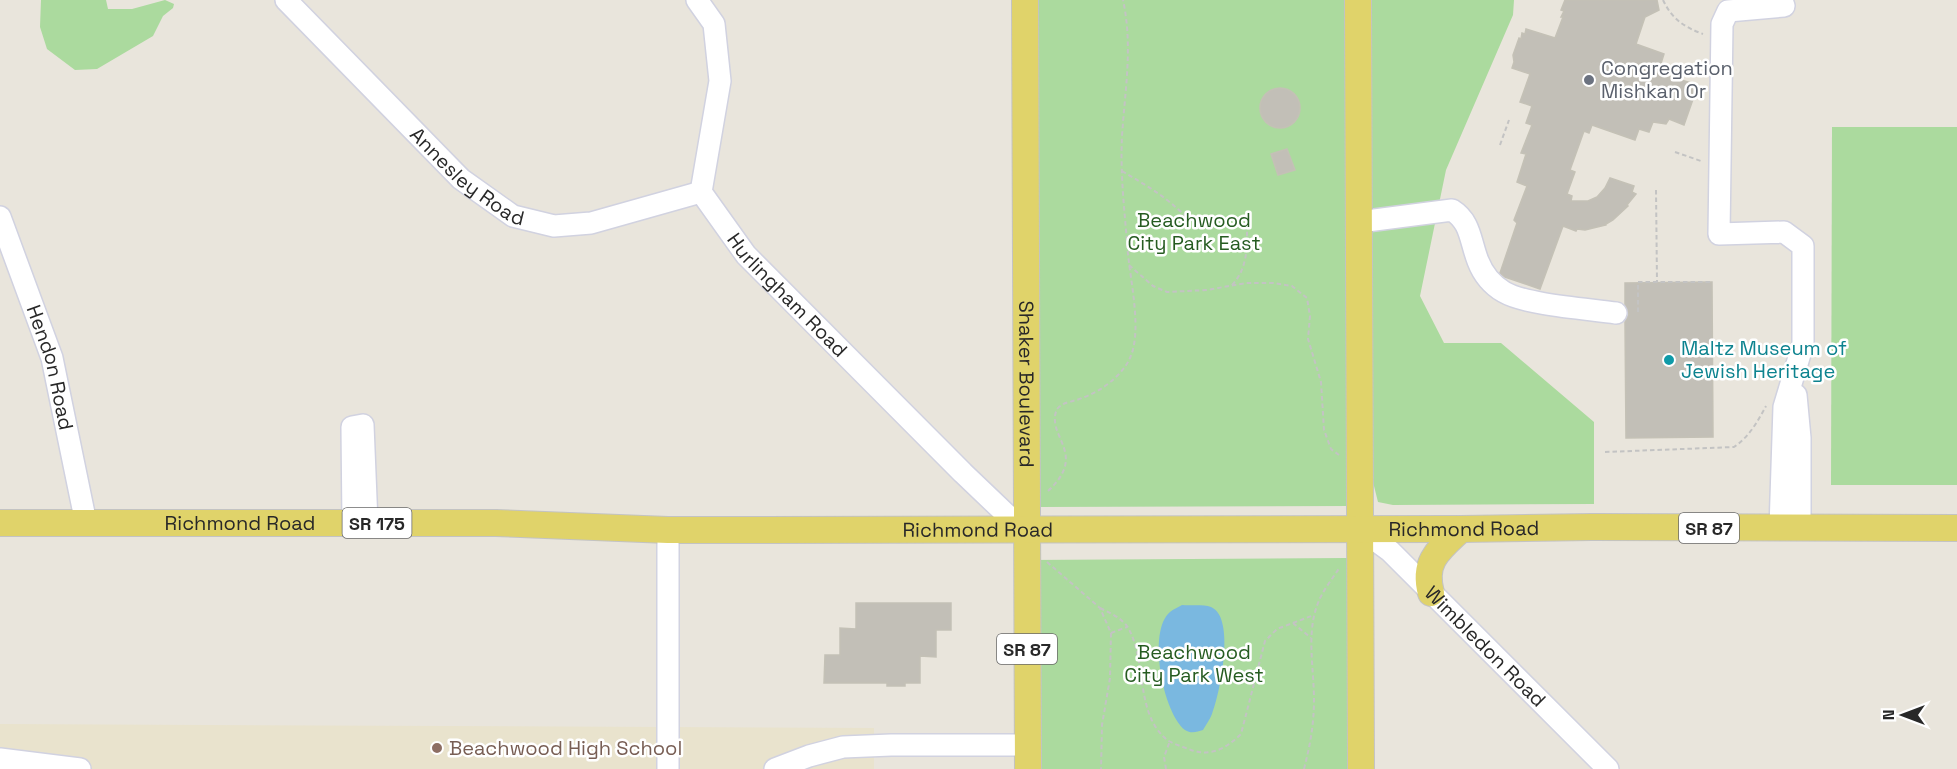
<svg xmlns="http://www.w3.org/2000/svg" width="1957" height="769" font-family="'Space Grotesk',sans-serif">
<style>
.education{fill:#e9e3cd}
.green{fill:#abda9e}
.water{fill:#7ab8e0}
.building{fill:#c2bfb7;stroke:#c4c1b6;stroke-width:1.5}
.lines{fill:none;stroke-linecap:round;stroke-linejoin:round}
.minor-casing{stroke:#d1d2e0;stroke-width:24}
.major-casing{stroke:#c3c3c3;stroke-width:28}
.path{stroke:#c3c3c3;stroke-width:2;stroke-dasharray:4.5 3;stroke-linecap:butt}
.minor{stroke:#fff;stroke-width:21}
.major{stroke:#e0d36a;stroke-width:26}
.worship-dot{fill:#6b7280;stroke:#fff;stroke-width:2}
.culture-dot{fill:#0f9aa8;stroke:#fff;stroke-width:2}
.education-dot{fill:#8d6e63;stroke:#fff;stroke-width:2}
.labels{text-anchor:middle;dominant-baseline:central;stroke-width:5;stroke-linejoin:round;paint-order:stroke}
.shield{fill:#fff;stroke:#686868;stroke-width:1.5}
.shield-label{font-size:18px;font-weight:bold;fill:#282828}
.worship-label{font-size:20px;fill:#5b616d;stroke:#fff;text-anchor:start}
.street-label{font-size:20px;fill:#282828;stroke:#fff}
.park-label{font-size:20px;fill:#265c21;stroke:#fff}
.culture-label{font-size:20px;fill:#0d838f;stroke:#fff;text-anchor:start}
.education-label{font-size:20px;fill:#785e54;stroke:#fff;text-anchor:start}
</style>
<rect width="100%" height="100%" fill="#e9e5dc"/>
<!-- education -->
<polygon class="education" points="0,724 874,728 874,769 0,769"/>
<!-- green -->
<g class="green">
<polygon points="41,0 106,0 108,9 132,9 165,0 174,4 173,8 163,16 153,36 97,69 75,70 47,49 40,27"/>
<polygon points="1033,0 1353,0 1350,506 1038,507"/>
<polygon points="1368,0 1514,0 1513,15 1446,170 1420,296 1444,343 1501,343 1594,422 1594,504 1393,505 1378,502 1373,482"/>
<polygon points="1832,127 1957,127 1957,485 1831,485"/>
<polygon points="1346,558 1353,559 1361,769 1028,769 1027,560"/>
</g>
<!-- water -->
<path class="water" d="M1182,605C1190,606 1203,604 1211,607C1236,617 1220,694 1212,714C1210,719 1206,725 1203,730C1197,732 1191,734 1185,730C1163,713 1147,631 1170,612C1173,609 1179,607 1182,605Z"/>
<!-- building -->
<g class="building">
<polygon points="1565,0 1657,0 1659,10 1645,17 1636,44 1664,54 1658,73 1698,85 1684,125 1669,119 1666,124 1653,122 1649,132 1639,129 1635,140 1592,125 1589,133 1584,131 1570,170 1575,172 1567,194 1572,196 1571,201 1588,201 1597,197 1605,188 1610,178 1634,186 1632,192 1636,194 1627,205 1628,206 1613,220 1606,224 1606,225 1585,230 1577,229 1576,231 1563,226 1540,289 1505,277 1500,273 1517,223 1514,220 1527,186 1517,182 1526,154 1521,153 1532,125 1526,123 1532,106 1520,102 1530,74 1512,68 1514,62 1513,55 1519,38 1521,39 1522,33 1525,34 1526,29 1555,38 1563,17 1561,17 1564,11 1561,10"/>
<circle cx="1280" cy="108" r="20"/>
<polygon points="1287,149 1295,170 1278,175 1271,154"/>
<polygon points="1712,282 1713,437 1626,438 1625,322 1629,314 1625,304 1625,283"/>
<polygon points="856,603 951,603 951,630 936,630 936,657 920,656 920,683 905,683 905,686 887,686 887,683 824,683 825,655 840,655 840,628 856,629"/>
</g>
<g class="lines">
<defs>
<g id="minor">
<path id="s1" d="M286,0L461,179L513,216L554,226L591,223L701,192"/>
<path id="s2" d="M697,0L714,24L720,81L701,192L746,255L963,473L1006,514L1027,529"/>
<path id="s3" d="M0,217L52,358L86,523"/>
<path d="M1359,222L1452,210C1471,222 1470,241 1478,261C1483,274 1492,285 1504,292C1526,305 1589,309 1616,313"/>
<polyline points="1796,395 1800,438 1800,528"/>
<polyline points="353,522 352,427 363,425 367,523"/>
<polyline points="1780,528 1784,407 1803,344 1803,246 1784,232 1719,234 1722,24 1728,11 1784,6 1782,0"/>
<path id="s4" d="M1360,529L1390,551L1608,769"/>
<polyline points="668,530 668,769"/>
<polyline points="0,759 80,769"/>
<polyline points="775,769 809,756 843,747 891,745 1028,745"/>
</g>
<g id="major">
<path id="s5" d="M1025,0L1028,769"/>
<polyline points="1358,0 1361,769"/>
<path id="s6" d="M0,523H496L668,530L1461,529L1592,527L1957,528"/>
<path d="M1431,593C1422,561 1440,549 1461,529"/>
</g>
</defs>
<!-- minor casing -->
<use href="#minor" class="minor-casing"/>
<!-- major casing -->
<use href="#major" class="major-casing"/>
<!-- path -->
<g class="path">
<path d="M1663,0C1672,19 1684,27 1703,34"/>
<polyline points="1500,145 1509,120"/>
<polyline points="1675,152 1701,161"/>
<path d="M1122,171C1137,180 1153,189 1167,200C1185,214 1188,222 1213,226"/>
<polyline points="1656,190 1657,282"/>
<polyline points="1129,265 1153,286 1167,292 1207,290 1246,283 1273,283 1292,286 1307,298 1310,316 1308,339 1321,382 1324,430 1331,449 1339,455"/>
<path d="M1232,285C1248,268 1247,247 1247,225"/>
<polyline points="1638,312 1638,282 1710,282"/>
<path d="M1605,452L1734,447C1749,437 1758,421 1766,406"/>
<path d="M1048,491C1089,453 1045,437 1057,409C1064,401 1073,402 1082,398C1100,392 1122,376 1130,358C1142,332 1131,284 1128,254C1125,215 1120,176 1122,136C1125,90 1133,46 1123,0"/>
<polyline points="1047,562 1100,608 1111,633 1110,678 1102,725 1101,769"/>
<path d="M1100,608C1110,613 1120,617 1127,626C1148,660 1134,711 1166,739C1172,744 1184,747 1191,750C1211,757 1227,748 1241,734L1265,641L1277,629L1314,615"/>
<polyline points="1293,623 1311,638"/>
<polyline points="1111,633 1127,627"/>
<polyline points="1166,769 1164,757 1170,741"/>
<path d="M1304,769C1310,746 1314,724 1314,700C1314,668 1306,633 1318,603C1323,590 1333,578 1340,567"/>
</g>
<!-- minor -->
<use href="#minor" class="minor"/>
<!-- major -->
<use href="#major" class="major"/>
</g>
<!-- markers -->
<circle class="worship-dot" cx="1589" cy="80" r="6"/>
<circle class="culture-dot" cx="1669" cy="360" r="6"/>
<circle class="education-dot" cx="437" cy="748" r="6"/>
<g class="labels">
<!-- shield labels -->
<g class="shield">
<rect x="342.5" y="508" width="69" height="30" rx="4.5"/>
<rect x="1679" y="513" width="60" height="30" rx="4.5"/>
<rect x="997" y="634" width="60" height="30" rx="4.5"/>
</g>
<g class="shield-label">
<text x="377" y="523">SR 175</text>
<text x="1709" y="528">SR 87</text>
<text x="1027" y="649">SR 87</text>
</g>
<!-- worship labels -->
<g class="worship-label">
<text x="1601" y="68">Congregation<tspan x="1601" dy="23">Mishkan Or</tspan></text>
</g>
<!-- street labels -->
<g class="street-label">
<text stroke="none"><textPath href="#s1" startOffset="254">Annesley Road</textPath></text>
<text stroke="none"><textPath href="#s2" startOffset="334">Hurlingham Road</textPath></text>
<text stroke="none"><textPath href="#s3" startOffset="159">Hendon Road</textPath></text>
<text stroke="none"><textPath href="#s5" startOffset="384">Shaker Boulevard</textPath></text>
<text stroke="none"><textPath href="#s6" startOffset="240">Richmond Road</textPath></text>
<text stroke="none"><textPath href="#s6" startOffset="978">Richmond Road</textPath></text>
<text stroke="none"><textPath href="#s6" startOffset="1464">Richmond Road</textPath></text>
<text stroke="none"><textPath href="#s4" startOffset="172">Wimbledon Road</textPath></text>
</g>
<!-- park labels -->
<g class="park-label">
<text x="1194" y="220">Beachwood<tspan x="1194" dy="23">City Park East</tspan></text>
<text x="1194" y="652">Beachwood<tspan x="1194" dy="23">City Park West</tspan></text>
</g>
<!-- culture labels -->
<g class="culture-label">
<text x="1681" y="348">Maltz Museum of<tspan x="1681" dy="23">Jewish Heritage</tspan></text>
</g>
<!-- education labels -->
<g class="education-label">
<text x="449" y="748">Beachwood High School</text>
</g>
</g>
<!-- north arrow -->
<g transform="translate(1903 715) rotate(270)" stroke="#ffffff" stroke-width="4.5" paint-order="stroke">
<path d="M0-4.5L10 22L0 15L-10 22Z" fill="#282828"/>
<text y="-9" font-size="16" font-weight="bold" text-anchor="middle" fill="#282828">N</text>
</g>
</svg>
